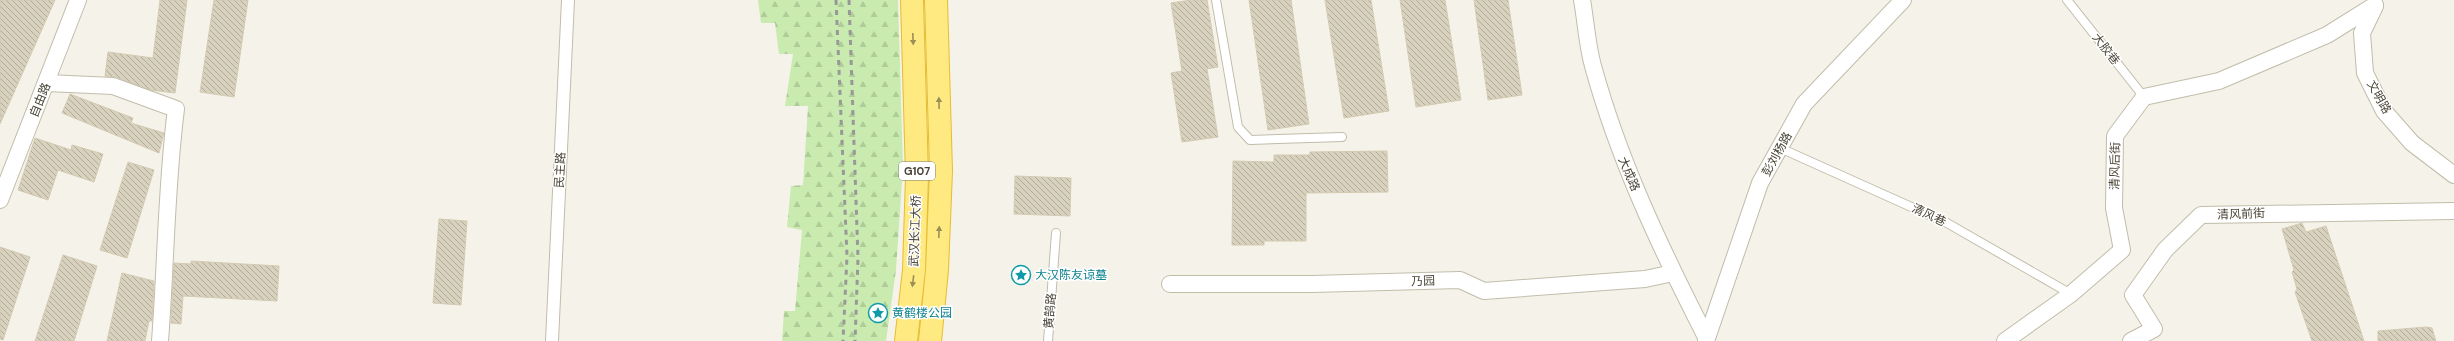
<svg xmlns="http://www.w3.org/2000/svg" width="2454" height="341" font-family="'DM Sans','Noto Sans SC',sans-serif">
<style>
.forest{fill:url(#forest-firs)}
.building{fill:url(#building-back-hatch);stroke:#d3cab1}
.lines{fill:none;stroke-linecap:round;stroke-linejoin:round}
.service-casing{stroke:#c1bdab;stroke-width:10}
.pedestrian-casing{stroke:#c1bdab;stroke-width:14}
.minor-casing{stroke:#c1bdab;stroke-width:18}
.trunk-casing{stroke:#e6bc33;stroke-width:24}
.service{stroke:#fff;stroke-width:8}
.pedestrian{stroke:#fff;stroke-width:12}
.minor{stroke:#fff;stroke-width:16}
.trunk{stroke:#ffe981;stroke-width:22}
.rail{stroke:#989898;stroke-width:3;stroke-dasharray:5 5;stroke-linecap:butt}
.oneway{fill:#9b8f58}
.labels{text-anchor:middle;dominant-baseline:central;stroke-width:3;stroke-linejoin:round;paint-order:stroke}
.shield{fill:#fff;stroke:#807d73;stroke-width:1}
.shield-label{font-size:11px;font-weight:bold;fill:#4a4537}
.street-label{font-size:12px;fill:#4a4537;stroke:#fff}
.culture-label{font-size:12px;fill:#0d838f;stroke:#fff;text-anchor:start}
</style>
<defs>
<pattern id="forest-firs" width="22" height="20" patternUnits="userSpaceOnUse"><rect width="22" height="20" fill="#c9ebb0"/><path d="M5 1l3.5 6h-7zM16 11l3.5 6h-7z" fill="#aecb98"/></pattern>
<pattern id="building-back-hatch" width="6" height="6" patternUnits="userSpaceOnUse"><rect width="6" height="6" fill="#d8d1be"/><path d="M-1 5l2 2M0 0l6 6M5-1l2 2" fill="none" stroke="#b1ab9b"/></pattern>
</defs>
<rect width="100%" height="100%" fill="#f5f3e9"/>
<!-- forest -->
<polygon class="forest" points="758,0 898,0 903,167 896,270 886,341 782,341 784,311 795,311 802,230 787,227 791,186 803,185 808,106 785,106 793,54 779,54 775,23 761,23"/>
<!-- building -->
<g class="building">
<polygon points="0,0 55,0 0,124"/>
<polygon points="160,0 187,0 175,93 150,90 116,77 105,76 108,52 153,58"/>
<polygon points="214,0 248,0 234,97 200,92"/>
<polygon points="1191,0 1207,0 1218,67 1207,69 1218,137 1182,142 1171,73 1182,71 1171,3"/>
<polygon points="1249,0 1291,0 1309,124 1268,130"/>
<polygon points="1325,0 1371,0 1389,111 1344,118"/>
<polygon points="1400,0 1445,0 1461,100 1416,107"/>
<polygon points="1474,0 1508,0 1522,95 1488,100"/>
<polygon points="70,94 133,118 131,123 164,133 159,153 62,113"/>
<polygon points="35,138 71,150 72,145 103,154 94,182 58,170 48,200 18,190"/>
<polygon points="1387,151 1388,192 1306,193 1306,241 1264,241 1264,245 1232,245 1233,161 1274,162 1274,155 1310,155 1310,152"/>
<polygon points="128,162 154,170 127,258 100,250"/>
<polygon points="1015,176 1071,178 1070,216 1014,214"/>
<polygon points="439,219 467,221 461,305 433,303"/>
<polygon points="2302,223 2306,232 2326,226 2364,341 2312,341 2295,292 2297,289 2292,272 2294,270 2282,229"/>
<polygon points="0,247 30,257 3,340 0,339"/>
<polygon points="63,255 97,266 74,341 35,341"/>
<polygon points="191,261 279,266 277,301 183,296 181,324 171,323 174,263 191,264"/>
<polygon points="122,273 154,281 152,321 149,321 145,341 107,341"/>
<polygon points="2426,327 2432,328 2436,341 2378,341 2378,331"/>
</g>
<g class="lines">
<defs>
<g id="service">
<polyline points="1216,0 1238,127 1250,140 1342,137"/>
<polyline points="2067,0 2144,97"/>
<polyline points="1780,148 1947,223 2071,294"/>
<polyline points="1048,341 1056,233"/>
</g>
<polyline id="pedestrian" points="552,341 568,0"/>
<g id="minor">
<path d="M1582,0C1586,22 1587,45 1593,66C1619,161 1661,249 1706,337"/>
<polyline points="2375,6 2362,33 2365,73 2384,111 2412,143 2454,175"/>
<path d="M47,83L113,86L176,109C166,186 166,264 160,341"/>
<polyline points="0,200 78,0"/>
<polyline points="1170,284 1312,284 1460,280 1484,291 1645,279 1673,273"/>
<polyline points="1706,341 1760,183 1804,104 1903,0"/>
<polyline points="2005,341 2071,294 2122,250 2114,208 2115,136 2144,97 2219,81 2327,35 2375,5"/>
<polyline points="2131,341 2154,329 2133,295 2165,250 2201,215 2454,211"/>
</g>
<g id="trunk">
<polyline points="906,341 914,270 917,176 912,0"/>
<polyline points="930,341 937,270 941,171 936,0"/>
</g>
</defs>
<!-- service casing -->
<use href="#service" class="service-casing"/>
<!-- pedestrian casing -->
<use href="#pedestrian" class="pedestrian-casing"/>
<!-- minor casing -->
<use href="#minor" class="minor-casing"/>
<!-- trunk casing -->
<use href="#trunk" class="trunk-casing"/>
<!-- service -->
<use href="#service" class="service"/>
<!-- pedestrian -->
<use href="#pedestrian" class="pedestrian"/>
<!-- minor -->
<use href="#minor" class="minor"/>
<!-- trunk -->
<use href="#trunk" class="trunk"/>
<!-- rail -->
<g class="rail">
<polyline points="836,0 847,256 843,341"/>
<polyline points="849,0 858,258 855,341"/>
</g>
</g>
<!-- one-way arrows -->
<defs><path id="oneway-solid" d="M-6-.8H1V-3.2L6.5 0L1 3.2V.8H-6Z"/></defs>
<g class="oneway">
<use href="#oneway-solid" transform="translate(913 39) rotate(88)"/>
<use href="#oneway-solid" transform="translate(939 103) rotate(-91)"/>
<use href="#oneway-solid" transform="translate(939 232) rotate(-88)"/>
<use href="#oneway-solid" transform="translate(913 281) rotate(97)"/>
</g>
<!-- icons -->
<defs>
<symbol id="sight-ring" viewBox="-11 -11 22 22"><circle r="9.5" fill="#fff" stroke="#0f9aa8" stroke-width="1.5"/><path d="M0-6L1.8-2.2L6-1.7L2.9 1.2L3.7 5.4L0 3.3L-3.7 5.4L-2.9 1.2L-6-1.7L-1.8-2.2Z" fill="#0f9aa8"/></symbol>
</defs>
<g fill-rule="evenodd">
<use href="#sight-ring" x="1010" y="264" width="22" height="22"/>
<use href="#sight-ring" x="867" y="302" width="22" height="22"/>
</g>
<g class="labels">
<!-- shield labels -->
<rect class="shield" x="899" y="162" width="36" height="18" rx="3"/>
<g class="shield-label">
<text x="917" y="171">G107</text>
</g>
<!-- street labels -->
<g class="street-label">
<text transform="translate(2106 49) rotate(52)">大胶巷</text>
<text transform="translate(2379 97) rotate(61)">文明路</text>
<text transform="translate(40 100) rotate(-68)">自由路</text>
<text transform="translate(1777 154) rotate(-61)">彭刘杨路</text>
<text transform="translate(2115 166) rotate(-89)">清风后街</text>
<text transform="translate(560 170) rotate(-87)">民主路</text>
<text transform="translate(1629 174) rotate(67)">大成路</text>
<text transform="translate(2241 214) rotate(-2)">清风前街</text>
<text transform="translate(1929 215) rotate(25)">清风巷</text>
<text transform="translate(915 231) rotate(-88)">武汉长江大桥</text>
<text transform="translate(1423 281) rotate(-2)">乃园</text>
<text transform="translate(1050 311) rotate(-85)">黄鹄路</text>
</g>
<!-- culture labels -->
<g class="culture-label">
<text x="1035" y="275">大汉陈友谅墓</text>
<text x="892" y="313">黄鹤楼公园</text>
</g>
</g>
</svg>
